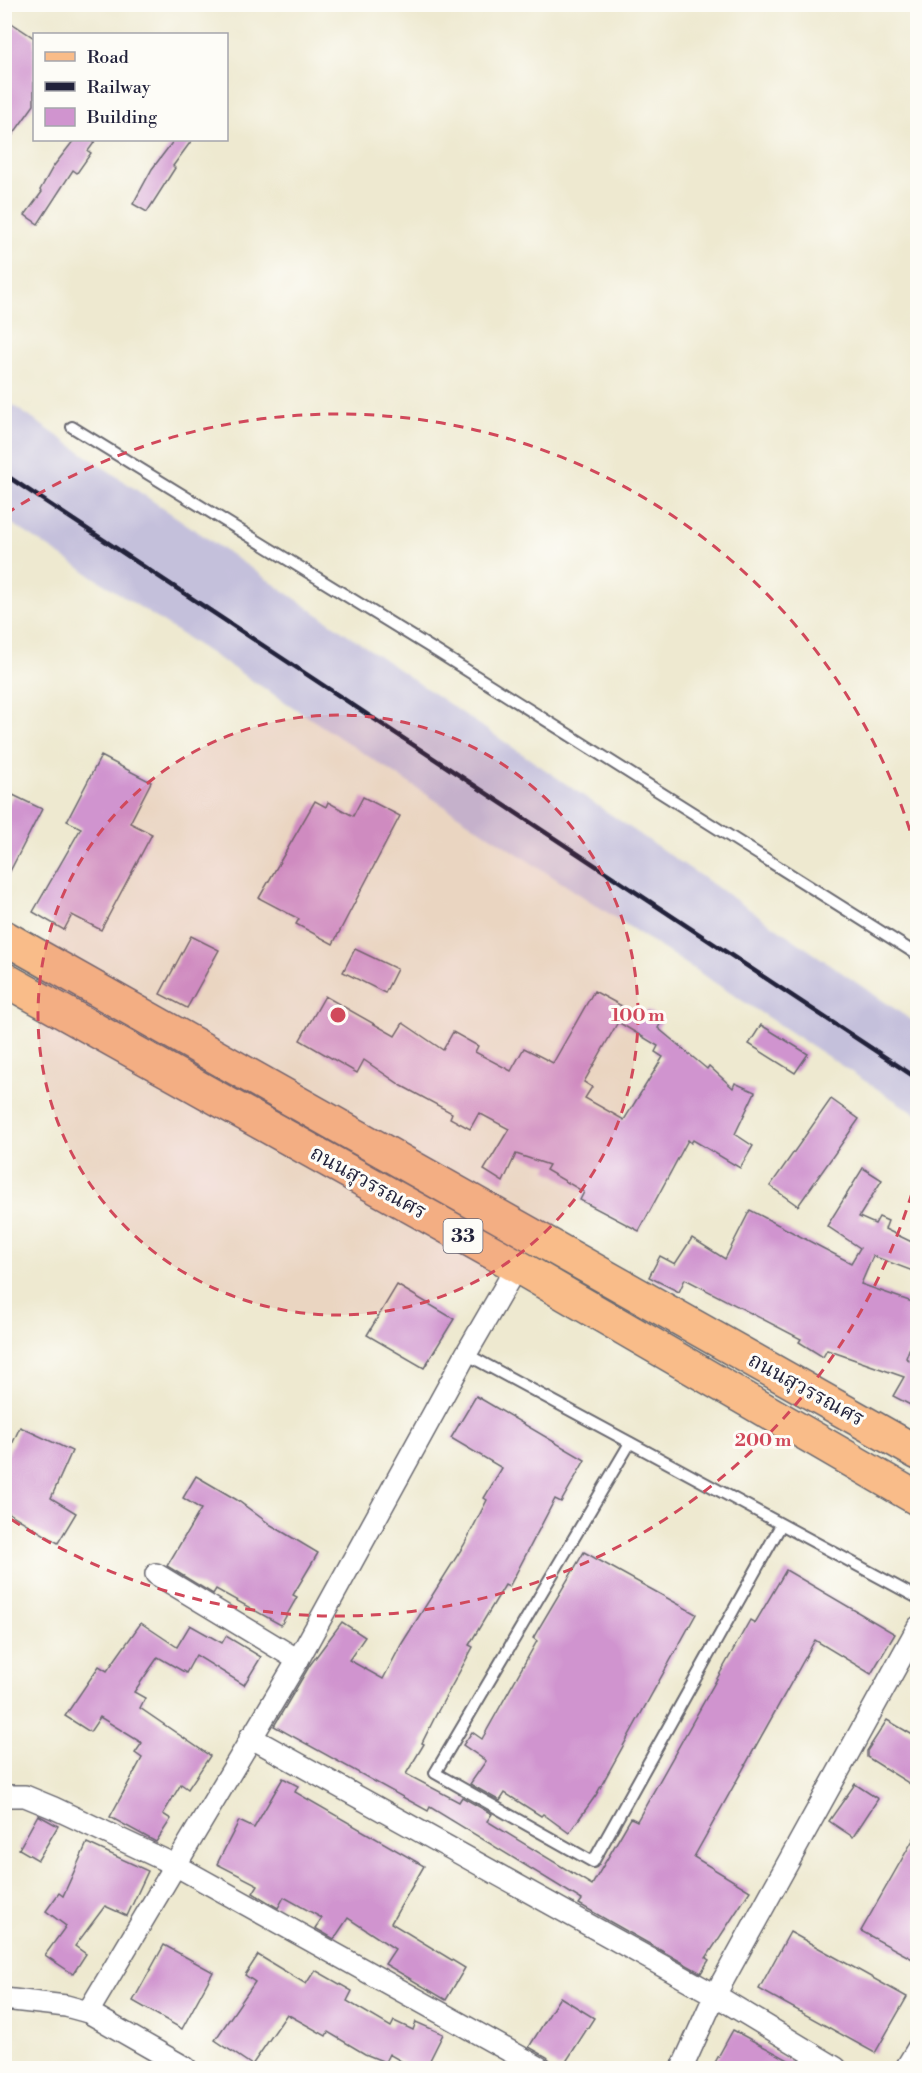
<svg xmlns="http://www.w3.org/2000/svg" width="922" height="2073" font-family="'Libre Bodoni','Noto Serif Thai',serif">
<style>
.industrial{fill:#c4c0db}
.building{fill:#d094cf;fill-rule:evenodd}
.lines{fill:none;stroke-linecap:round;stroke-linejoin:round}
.lane-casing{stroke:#69686f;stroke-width:14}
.street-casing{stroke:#69686f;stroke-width:24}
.primary-casing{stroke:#69686f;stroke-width:36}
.lane{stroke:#fff;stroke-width:10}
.street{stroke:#fff;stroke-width:21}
.primary{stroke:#f9bc89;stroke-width:33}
.rail{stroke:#22223b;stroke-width:4.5}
.ring{fill:none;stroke:#d1495b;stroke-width:3;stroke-dasharray:10 8}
.labels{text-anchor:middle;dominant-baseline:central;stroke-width:6;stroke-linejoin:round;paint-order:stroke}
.shield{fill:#fdfcf7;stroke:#646373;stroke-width:1.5}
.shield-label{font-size:20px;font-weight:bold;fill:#22223b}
.street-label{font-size:21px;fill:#22223b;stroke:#fdfcf7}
.centre{fill:#d1495b;stroke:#fdfcf7;stroke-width:3}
.ring-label{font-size:18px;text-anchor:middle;font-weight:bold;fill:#d1495b;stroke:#fdfcf7;stroke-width:6;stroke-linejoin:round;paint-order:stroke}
</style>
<rect width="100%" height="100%" fill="#fdfcf7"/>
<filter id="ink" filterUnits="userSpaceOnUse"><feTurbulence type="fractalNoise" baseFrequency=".0167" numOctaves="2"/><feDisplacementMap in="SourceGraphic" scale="12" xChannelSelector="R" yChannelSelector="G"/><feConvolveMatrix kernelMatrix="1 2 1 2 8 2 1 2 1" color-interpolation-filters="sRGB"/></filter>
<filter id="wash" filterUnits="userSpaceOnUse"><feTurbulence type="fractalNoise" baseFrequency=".008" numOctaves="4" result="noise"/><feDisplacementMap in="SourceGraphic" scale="24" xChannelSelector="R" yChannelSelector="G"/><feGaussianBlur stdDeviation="1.35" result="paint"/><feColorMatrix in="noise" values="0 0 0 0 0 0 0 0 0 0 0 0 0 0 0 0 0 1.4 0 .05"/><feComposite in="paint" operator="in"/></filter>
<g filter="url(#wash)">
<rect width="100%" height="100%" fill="#eee9d0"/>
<!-- industrial -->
<polygon class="industrial" points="5,400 917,1024 917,1115 5,519"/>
<g id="blocks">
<!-- building -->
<g class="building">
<polygon points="4,18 34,38 34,105 4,147"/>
<polygon points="74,140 96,140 88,151 91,153 77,173 73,170 38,224 25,215 42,192 40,190 53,167"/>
<polygon points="174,140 192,140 173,166 175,168 147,212 133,204 152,169"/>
<polygon points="101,756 151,782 130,823 152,834 101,930 72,915 64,930 33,912 81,828 67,821"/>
<polygon points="13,795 42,809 4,883 4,812"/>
<polygon points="363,797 400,816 333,944 296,924 299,919 259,898 315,801 326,807 328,802 353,816"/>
<polygon points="191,936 219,950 187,1008 160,994"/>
<polygon points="355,949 397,969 385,993 343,972"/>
<path d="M594,991L642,1017L647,1010L663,1019L658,1028L707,1069L709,1066L733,1088L735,1083L755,1092L735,1134L753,1146L740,1168L693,1140L691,1143L688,1140L639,1231L580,1200L584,1192L546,1170L549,1165L516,1154L503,1182L484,1170L509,1129L479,1113L470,1129L450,1118L452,1113L402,1086L364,1060L357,1073L300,1040L325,996L395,1036L403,1023L443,1050L453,1032L478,1046L475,1052L511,1071L524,1048L553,1063ZM618,1022L658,1046L655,1052L663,1057L624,1120L585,1098L592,1087L584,1082Z"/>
<polygon points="761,1025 808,1054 795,1073 749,1044"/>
<polygon points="831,1099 859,1119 798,1206 770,1186"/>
<polygon points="863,1168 882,1180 859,1217 875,1224 879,1217 888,1221 885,1229 918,1245 918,1273 873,1256 861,1284 918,1304 918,1325 906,1358 912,1362 918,1352 918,1409 893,1396 904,1377 827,1350 823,1357 799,1342 801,1339 685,1279 679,1292 649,1277 660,1256 675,1264 692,1238 725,1259 750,1210 851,1263 860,1248 827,1226"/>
<polygon points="397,1285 454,1319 424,1368 367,1335"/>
<polygon points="476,1396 585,1460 561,1502 555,1499 509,1587 505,1585 469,1645 473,1647 438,1711 422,1743 424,1744 406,1774 459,1802 462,1797 492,1814 487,1821 592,1885 631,1818 637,1821 750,1620 755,1623 786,1570 895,1634 871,1674 815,1640 694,1857 750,1891 706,1958 709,1960 701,1973 607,1920 579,1904 582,1900 430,1807 428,1811 274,1726 310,1665 342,1622 365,1637 349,1660 383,1679 401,1645 464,1545 487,1500 484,1498 502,1468 451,1438"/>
<polygon points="20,1427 72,1451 51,1498 76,1513 58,1543 4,1510 4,1462"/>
<polygon points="196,1476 237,1500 271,1525 318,1553 293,1595 297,1597 281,1625 216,1589 213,1594 167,1566 201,1509 183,1498"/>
<polygon points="584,1552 696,1614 596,1795 569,1833 543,1814 541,1816 505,1793 500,1801 470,1784 486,1761 463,1745 472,1732 482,1739 537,1641 533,1638"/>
<polygon points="141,1623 177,1647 190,1625 222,1643 226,1636 261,1657 244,1685 196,1655 186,1673 158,1657 134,1692 145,1698 140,1708 210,1756 188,1789 181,1784 163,1814 171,1819 156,1842 110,1817 142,1758 135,1753 142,1743 100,1717 90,1732 65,1716 99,1666 107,1671"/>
<polygon points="887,1720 918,1738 918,1789 867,1757 867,1751"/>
<polygon points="283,1778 298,1786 295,1792 424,1866 391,1923 465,1968 446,2000 385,1964 395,1949 348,1918 334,1939 315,1928 322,1918 284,1897 278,1908 253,1893 258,1885 217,1864 239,1821 254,1828"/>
<polygon points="855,1784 878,1799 853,1837 829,1821"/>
<polygon points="38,1815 58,1826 38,1860 19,1849"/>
<polygon points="918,1831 918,1962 861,1931"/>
<polygon points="87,1843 148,1871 127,1916 105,1906 75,1946 86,1954 73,1974 45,1955 66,1926 46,1911 59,1893 63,1896"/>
<polygon points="790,1932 907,1997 875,2053 759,1989"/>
<polygon points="164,1945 213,1972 182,2029 133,2001"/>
<polygon points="258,1955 306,1984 315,1970 352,1991 347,2001 391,2027 394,2021 413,2030 416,2022 443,2034 426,2068 413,2068 389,2054 385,2062 365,2054 328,2032 326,2036 287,2014 252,2065 215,2040 255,1982 245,1975"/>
<polygon points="560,1997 594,2018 562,2068 558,2068 547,2057 529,2047"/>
<polygon points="733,2030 803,2068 712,2068"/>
</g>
</g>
</g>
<g filter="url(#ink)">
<use href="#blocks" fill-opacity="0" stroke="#69686f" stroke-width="1.5"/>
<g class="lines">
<defs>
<g id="lane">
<polyline points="72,427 433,649 918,955"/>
<polyline points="466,1354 918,1598"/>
<polyline points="630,1443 435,1773 593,1862 781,1525"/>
</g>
<g id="street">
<polyline points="156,1574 298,1660"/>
<polyline points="250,1737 715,1995 836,2068"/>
<polyline points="4,1796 25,1796 54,1808 177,1866 540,2068"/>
<polyline points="4,1999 66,2006 88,2012 186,2068"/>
<polyline points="88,2012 298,1660 466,1354 517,1266"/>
<polyline points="682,2068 715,1995 918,1627"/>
<polyline points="906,2068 918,2048"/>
</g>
<g id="primary">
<polyline points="4,937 918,1453"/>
<polyline points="4,979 517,1266 918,1499"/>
</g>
</defs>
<!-- lane casing -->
<use href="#lane" class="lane-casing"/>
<!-- street casing -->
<use href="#street" class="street-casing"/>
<!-- primary casing -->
<use href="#primary" class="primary-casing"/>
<!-- lane -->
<use href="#lane" class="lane"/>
<!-- street -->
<use href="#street" class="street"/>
<!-- primary -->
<use href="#primary" class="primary"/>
<!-- rail -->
<polyline class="rail" points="4,474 918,1079"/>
</g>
</g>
<!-- distance rings -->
<circle cx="338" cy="1015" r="300" fill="#d1495b" fill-opacity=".12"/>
<g class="ring">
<circle cx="338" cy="1015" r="300"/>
<path d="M917 1176A601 601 0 0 1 6 1516M6 514A601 601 0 0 1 917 854"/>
</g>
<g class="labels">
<!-- shield labels -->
<rect class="shield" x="443.5" y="1219" width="39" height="34" rx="4.5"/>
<g class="shield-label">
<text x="463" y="1236">33</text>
</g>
<!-- street labels -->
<g class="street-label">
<text transform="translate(368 1183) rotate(29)">ถนนสุวรรณศร</text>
<text transform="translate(806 1390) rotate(29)">ถนนสุวรรณศร</text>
</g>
</g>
<circle cx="338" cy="1015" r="9" class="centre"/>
<g class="ring-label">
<text x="638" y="1021">100 m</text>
<text x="763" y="1446">200 m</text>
</g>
<!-- margin -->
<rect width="922" height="2073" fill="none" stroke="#fdfcf7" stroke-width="24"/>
<!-- legend -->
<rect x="33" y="33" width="195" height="108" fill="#fdfcf7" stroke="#a5a5ac" stroke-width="1.5"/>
<rect x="45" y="52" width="30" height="9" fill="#f9bc89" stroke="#a5a5ac" stroke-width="1.5"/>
<text x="87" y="63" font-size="18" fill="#22223b">Road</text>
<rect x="45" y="82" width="30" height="9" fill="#22223b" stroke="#a5a5ac" stroke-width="1.5"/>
<text x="87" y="93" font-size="18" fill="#22223b">Railway</text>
<rect x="45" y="108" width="30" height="18" fill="#d094cf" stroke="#a5a5ac" stroke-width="1.5"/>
<text x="87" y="123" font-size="18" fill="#22223b">Building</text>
</svg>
